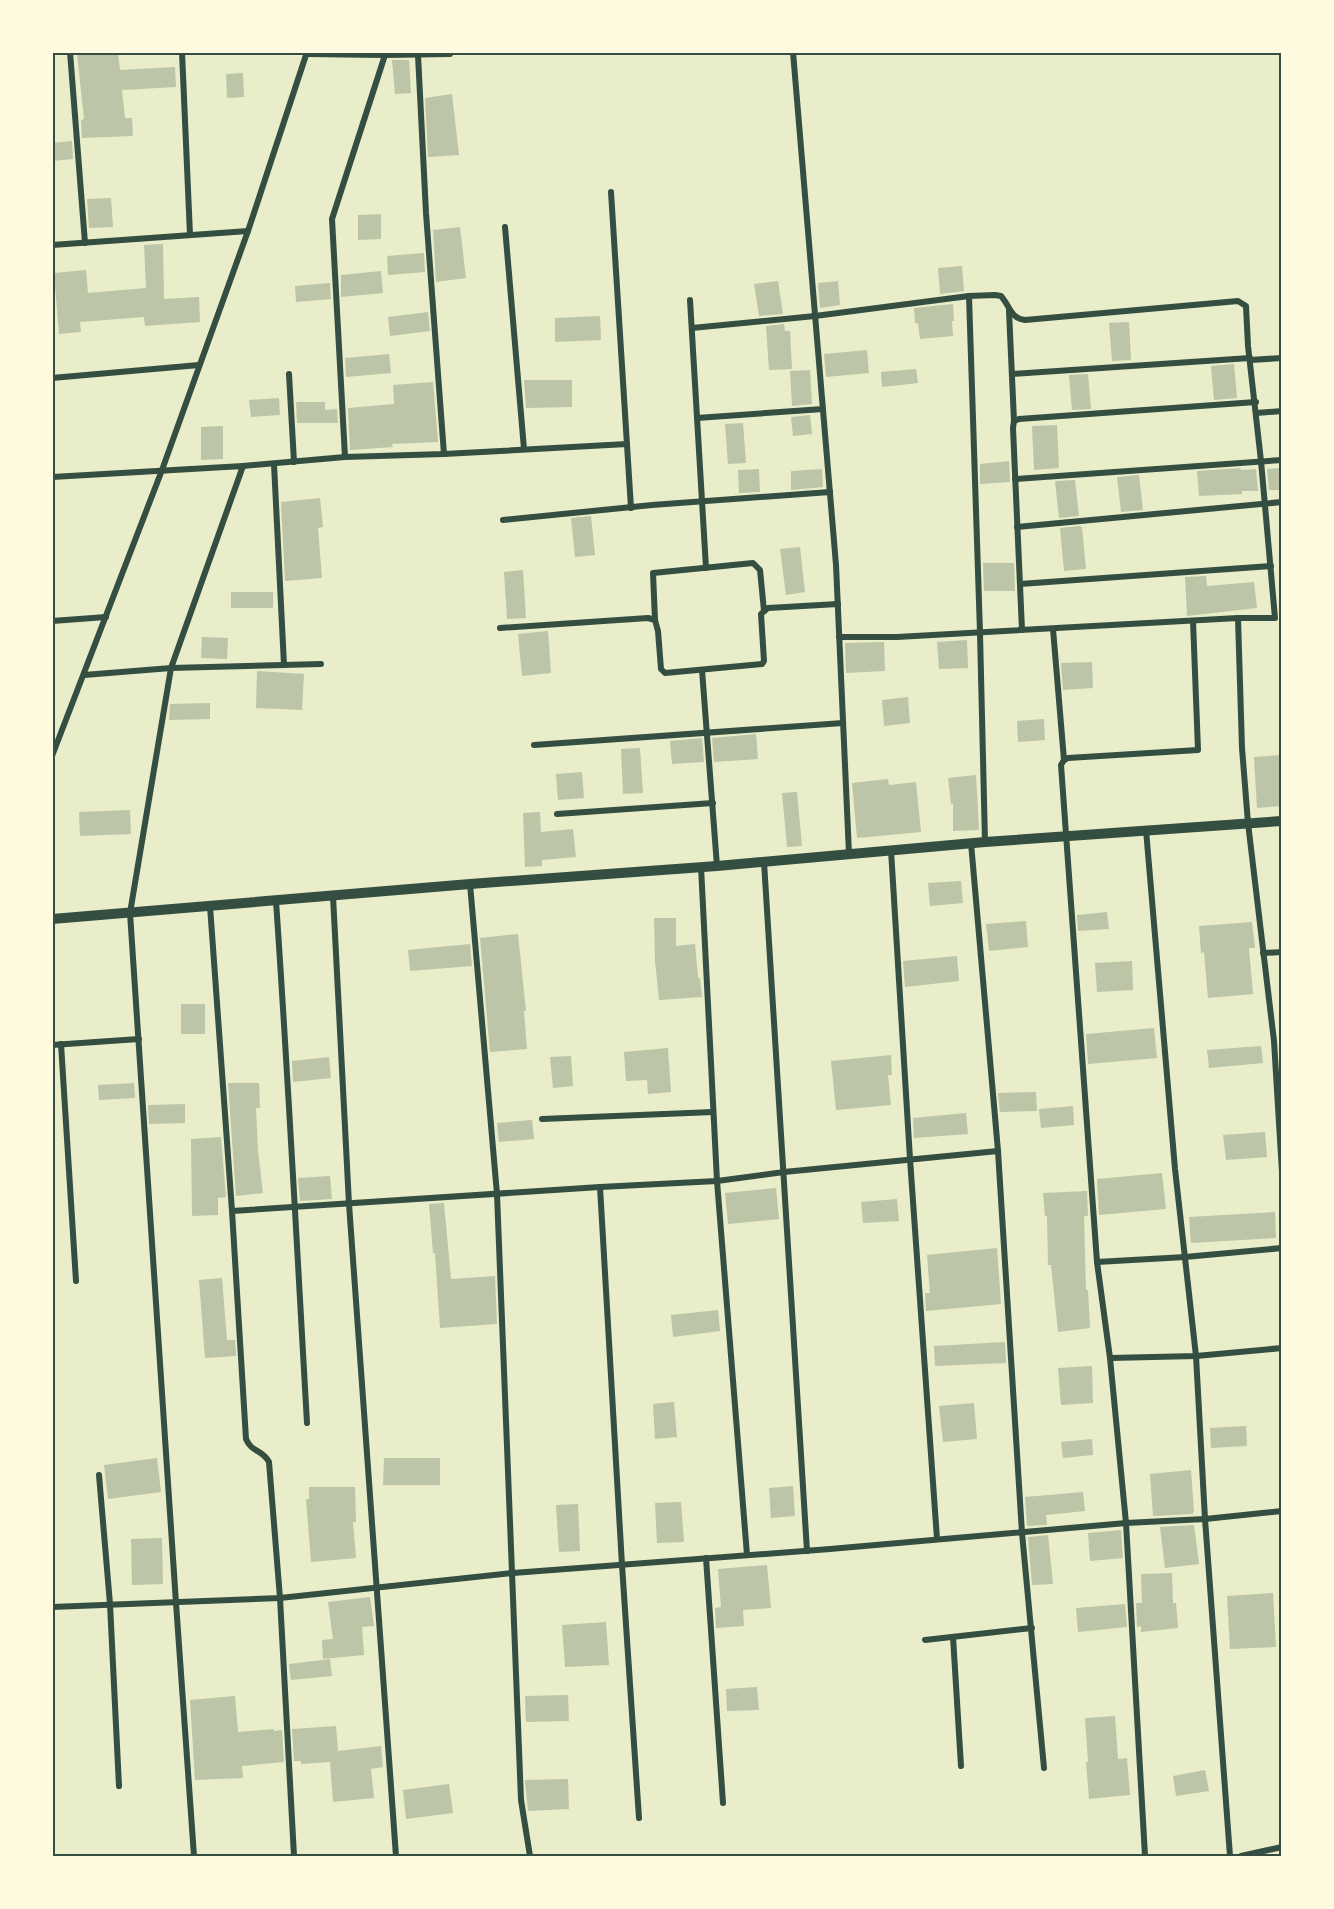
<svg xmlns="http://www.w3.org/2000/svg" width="1334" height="1909" font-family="'Zilla Slab',serif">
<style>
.building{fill:#bcc5a7}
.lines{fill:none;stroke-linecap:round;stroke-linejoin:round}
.minor{stroke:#344e41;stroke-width:6}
.tertiary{stroke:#344e41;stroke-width:10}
.neatline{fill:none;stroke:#344e41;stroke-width:2}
</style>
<rect width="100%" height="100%" fill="#e9edc9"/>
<!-- building -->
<g class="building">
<polygon points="95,52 95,55 118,53 120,70 175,67 176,87 122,90 125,118 132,118 133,136 82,138 81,120 84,119 77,54"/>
<polygon points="392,60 409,60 411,93 395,94"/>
<polygon points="243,73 244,97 227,98 226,74"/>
<polygon points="452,94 459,155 428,157 425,98"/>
<polygon points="72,141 73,159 52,161 52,143"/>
<polygon points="111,198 113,227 89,228 87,199"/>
<polygon points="381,214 381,239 358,240 358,215"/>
<polygon points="460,227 466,278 436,282 433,230"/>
<polygon points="163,244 164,299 199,297 200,322 145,326 144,317 80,322 81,332 59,334 54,273 86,270 88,293 146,288 144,245"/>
<polygon points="424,253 425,272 388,275 387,256"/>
<polygon points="962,266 964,291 940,294 938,268"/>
<polygon points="381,271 383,293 341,297 341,275"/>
<polygon points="778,281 783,314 759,316 754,284"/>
<polygon points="838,281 840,305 820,308 818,283"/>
<polygon points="330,283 331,299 296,302 295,286"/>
<polygon points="953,304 954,321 952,321 953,336 920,339 918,323 915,323 914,308"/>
<polygon points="428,312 430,331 390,336 388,317"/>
<polygon points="600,316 601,340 555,342 555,318"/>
<polygon points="1129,322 1131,360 1112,361 1109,323"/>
<polygon points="784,324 785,331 790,331 792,369 769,370 766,326"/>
<polygon points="867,350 869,373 826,377 824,354"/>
<polygon points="389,354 391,373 346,377 345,358"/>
<polygon points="1234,364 1237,398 1214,400 1211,366"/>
<polygon points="916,369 918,383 882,387 881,372"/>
<polygon points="810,370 812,404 792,406 790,371"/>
<polygon points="1088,374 1091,409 1072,410 1069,375"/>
<polygon points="524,380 572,380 572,407 526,408"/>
<polygon points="433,382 438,442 392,444 393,447 350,450 348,408 394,404 393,385"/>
<polygon points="279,398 280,415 251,417 249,400"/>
<polygon points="296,402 325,402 325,410 337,409 338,423 297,423"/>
<polygon points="810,415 812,434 793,436 791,417"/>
<polygon points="743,423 746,463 728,464 725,424"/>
<polygon points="1057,425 1059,468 1034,470 1032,426"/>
<polygon points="223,426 223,459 201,460 201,427"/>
<polygon points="1009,461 1010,482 980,484 980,464"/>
<polygon points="1240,468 1241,470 1256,469 1258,491 1242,491 1242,494 1199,496 1197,471"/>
<polygon points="1281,468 1281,490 1269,490 1267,469"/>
<polygon points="759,469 760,492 739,493 738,470"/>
<polygon points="822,469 823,487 791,490 791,471"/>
<polygon points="1139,475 1143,510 1121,512 1117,477"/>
<polygon points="1075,480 1079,516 1059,518 1055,481"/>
<polygon points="320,498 323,527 318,528 322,578 285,581 281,502"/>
<polygon points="591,516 595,555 575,557 571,518"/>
<polygon points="1080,526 1082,527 1086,569 1064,571 1060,528"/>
<polygon points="800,547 805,592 786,595 780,549"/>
<polygon points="983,563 1014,563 1015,591 984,591"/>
<polygon points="523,570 526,618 507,619 504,572"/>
<polygon points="1206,576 1207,586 1254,582 1257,608 1187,616 1185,577"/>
<rect x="231" y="592" width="42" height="16"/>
<polygon points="548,631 551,673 522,676 518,634"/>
<polygon points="202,637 228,638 227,659 201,658"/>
<polygon points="967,640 968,668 939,669 937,642"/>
<polygon points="884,642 885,671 846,673 845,643"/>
<polygon points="1092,662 1093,688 1063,690 1061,663"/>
<polygon points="257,671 304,674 302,710 256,708"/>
<polygon points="908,697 910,723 884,726 882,700"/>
<polygon points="210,703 210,719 169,720 170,704"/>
<polygon points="1044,719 1045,740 1018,742 1017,721"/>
<polygon points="756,734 758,759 714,762 712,738"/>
<polygon points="702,738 704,762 672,764 670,741"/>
<polygon points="640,748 643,793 623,794 621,749"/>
<polygon points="1281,755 1281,806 1257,808 1254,757"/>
<polygon points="582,772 584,798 558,800 556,774"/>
<polygon points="976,775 979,830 953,831 953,804 951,804 948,778"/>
<polygon points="888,779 889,785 916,782 921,832 857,838 852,783"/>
<polygon points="797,792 802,846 787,847 782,793"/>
<polygon points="130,810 131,834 80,836 79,812"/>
<polygon points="540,812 541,832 573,829 576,857 542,860 542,866 525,867 523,813"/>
<polygon points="961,881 963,903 930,906 928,883"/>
<polygon points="1107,912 1109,929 1078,931 1077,915"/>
<polygon points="654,918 676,918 676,946 695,944 698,978 700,978 702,997 659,1000 655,961"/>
<polygon points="1026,921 1028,947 989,951 986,924"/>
<polygon points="1252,922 1255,948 1249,948 1253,994 1208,998 1204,952 1201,953 1199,926"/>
<polygon points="518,934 526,1011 524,1011 527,1049 490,1052 480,938"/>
<polygon points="470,944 472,966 410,971 408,950"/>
<polygon points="957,956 959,981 905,987 903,961"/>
<polygon points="1132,961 1133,990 1097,992 1095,963"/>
<rect x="181" y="1004" width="24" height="30"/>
<polygon points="1154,1028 1157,1058 1088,1064 1086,1034"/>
<polygon points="1261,1046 1263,1063 1209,1068 1207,1050"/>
<polygon points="668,1048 671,1092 648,1094 647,1080 626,1081 624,1052"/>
<polygon points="891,1055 892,1075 888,1075 891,1105 836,1110 831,1061"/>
<polygon points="571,1056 573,1086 553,1088 550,1057"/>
<polygon points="329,1057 331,1078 293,1082 292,1061"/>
<polygon points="134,1083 135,1098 99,1100 98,1085"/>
<polygon points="228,1083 259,1083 260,1108 256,1108 258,1151 263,1193 236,1196"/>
<polygon points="1036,1092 1037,1111 1000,1112 998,1093"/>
<polygon points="185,1104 185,1123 149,1124 148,1105"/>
<polygon points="1073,1106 1074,1125 1041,1128 1039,1109"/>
<polygon points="966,1113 968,1134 914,1138 913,1118"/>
<polygon points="532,1120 534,1139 499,1142 497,1123"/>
<polygon points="1265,1132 1267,1157 1226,1160 1223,1135"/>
<polygon points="221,1137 226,1197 218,1198 218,1215 192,1216 191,1139"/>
<polygon points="1162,1173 1166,1209 1099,1215 1097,1179"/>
<polygon points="330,1176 332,1199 300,1201 298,1178"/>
<polygon points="776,1188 779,1219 728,1224 725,1193"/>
<polygon points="1087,1191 1088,1216 1084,1216 1086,1290 1088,1290 1090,1328 1058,1332 1051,1265 1048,1265 1047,1216 1045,1216 1043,1193"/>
<polygon points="897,1199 899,1221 863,1223 861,1202"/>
<polygon points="444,1203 451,1279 495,1276 497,1324 440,1328 435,1253 433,1253 429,1204"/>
<polygon points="1275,1212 1276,1238 1191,1243 1189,1217"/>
<polygon points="997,1248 1001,1304 926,1311 925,1293 930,1293 927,1255"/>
<polygon points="222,1278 227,1340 235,1340 236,1356 205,1358 199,1280"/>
<polygon points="718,1310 720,1331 673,1337 671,1315"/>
<polygon points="1005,1342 1006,1363 935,1366 934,1346"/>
<polygon points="1092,1366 1093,1403 1061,1405 1058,1368"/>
<polygon points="674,1402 677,1437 655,1439 653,1404"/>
<polygon points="974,1403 977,1439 943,1442 939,1406"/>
<polygon points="1246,1426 1247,1446 1211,1448 1210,1428"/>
<polygon points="1092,1439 1093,1455 1063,1458 1061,1442"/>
<polygon points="157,1458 161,1492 108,1499 104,1465"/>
<polygon points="384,1458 440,1458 440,1485 383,1485"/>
<polygon points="1191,1470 1194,1512 1193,1512 1193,1514 1153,1516 1150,1474"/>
<polygon points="793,1486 795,1516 771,1518 769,1488"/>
<polygon points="309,1487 355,1487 356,1522 353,1522 356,1558 311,1562 306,1499 309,1499"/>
<polygon points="1083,1492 1085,1511 1046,1515 1047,1525 1027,1526 1025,1497"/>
<polygon points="681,1502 684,1542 657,1543 655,1503"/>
<polygon points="578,1504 580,1551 559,1552 556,1505"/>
<polygon points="1194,1525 1199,1564 1165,1568 1160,1527"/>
<polygon points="1121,1530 1123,1558 1090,1561 1088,1533"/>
<polygon points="1048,1535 1053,1584 1032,1585 1028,1537"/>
<polygon points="162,1538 163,1584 132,1585 131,1539"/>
<polygon points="767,1565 771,1608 743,1610 744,1626 716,1628 715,1608 721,1607 718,1569"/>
<polygon points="1172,1573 1173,1603 1176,1603 1178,1628 1141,1632 1141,1626 1137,1627 1136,1603 1142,1603 1141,1574"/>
<polygon points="1273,1593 1276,1647 1230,1649 1227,1596"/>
<polygon points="370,1597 374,1626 362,1627 364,1655 323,1659 322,1640 333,1639 328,1602"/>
<polygon points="1125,1604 1127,1627 1078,1632 1076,1608"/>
<polygon points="606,1622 609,1665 565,1667 562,1625"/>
<polygon points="330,1659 332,1676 291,1680 289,1664"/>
<polygon points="757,1687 759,1710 727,1711 726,1689"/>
<polygon points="568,1695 569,1721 526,1722 525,1696"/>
<polygon points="235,1696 238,1732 274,1729 274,1731 282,1730 284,1762 242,1766 243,1778 195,1780 190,1700"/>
<polygon points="1115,1716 1118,1759 1127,1758 1130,1795 1089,1799 1086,1762 1088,1762 1085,1718"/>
<polygon points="336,1726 338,1751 381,1746 383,1767 371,1769 374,1798 333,1802 330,1762 301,1764 301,1761 294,1761 292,1729"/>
<polygon points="1205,1770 1209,1791 1176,1796 1173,1776"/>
<polygon points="568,1779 569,1809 528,1811 525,1780"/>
<polygon points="449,1784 453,1813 406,1819 403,1790"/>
</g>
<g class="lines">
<!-- minor -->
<g class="minor">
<polyline points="70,52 85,243"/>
<polyline points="182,52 190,235"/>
<polyline points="793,52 836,565 849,854"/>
<polyline points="52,53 55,52"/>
<polyline points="307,54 385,55 332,219 345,457"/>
<polyline points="385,55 450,54"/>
<polyline points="418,55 426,213 444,454"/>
<polyline points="611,192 631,508"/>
<polyline points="505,227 524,449"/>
<polyline points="52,245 248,231"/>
<polyline points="690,300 706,568"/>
<polyline points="1009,311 1014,421"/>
<polyline points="692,328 815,316 969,296"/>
<polyline points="1250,360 1282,358"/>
<polyline points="289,374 294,462"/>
<polyline points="1012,374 1250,358"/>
<polyline points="52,378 199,365"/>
<polyline points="1256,413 1282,411"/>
<polyline points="697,418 823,409"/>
<polyline points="274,464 284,665"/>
<polyline points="243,466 345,457 444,454 627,444"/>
<polyline points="52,477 243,466 171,668 130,913 176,1603 194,1856"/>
<polyline points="1015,479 1282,460"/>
<polyline points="503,520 652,505 830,492"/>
<polyline points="1017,527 1282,502"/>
<polyline points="1020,584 1271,566"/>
<polyline points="655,620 653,573 753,563 760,570 764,611"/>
<polyline points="52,621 106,617"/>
<polyline points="500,628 648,618 655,620 658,631 661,669 665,673 762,664 764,661 761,614 768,608 838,604"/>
<polyline points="1053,629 1064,760"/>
<polyline points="1022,630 1013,428 1014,421 1019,419 1256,402"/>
<polyline points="839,637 897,637 1238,618"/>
<polyline points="702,670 717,866"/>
<polyline points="84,675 171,668 321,664"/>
<polyline points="534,745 843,723"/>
<polyline points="52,756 162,470 248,231 307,52"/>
<polyline points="557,814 713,803"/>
<polyline points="1146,830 1175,1169 1196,1356 1205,1519 1230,1856"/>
<path d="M985,842L980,633L969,296L995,295L1001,296C1010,306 1010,318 1025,320L1238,301L1246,306L1248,346L1261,461L1275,618H1238L1242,748L1248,823L1274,1041L1282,1172"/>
<polyline points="971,843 998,1151 1022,1533 1044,1768"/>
<polyline points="891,850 910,1159 937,1539"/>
<polyline points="764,862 807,1551"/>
<polyline points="701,867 717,1181 747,1555"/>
<polyline points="470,884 497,1194 521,1800 530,1856"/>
<polyline points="333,896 349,1204 396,1856"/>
<path d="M276,901C288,1075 297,1249 307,1423"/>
<polyline points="210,906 232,1211"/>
<polyline points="1263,953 1282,952"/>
<polyline points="61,1044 76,1281"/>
<polyline points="52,1045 139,1039"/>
<polyline points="542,1119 713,1112"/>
<polyline points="600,1187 717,1181 784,1172 998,1151"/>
<polyline points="1097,1262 1185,1257 1282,1248"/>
<polyline points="1110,1358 1196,1356 1282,1348"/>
<polyline points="99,1475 110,1604 119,1786"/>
<polyline points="706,1558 723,1803"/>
<polyline points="52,1607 280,1598 513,1573 830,1549 1126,1523 1205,1519 1282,1511"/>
<polyline points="953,1637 961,1766"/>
<polyline points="925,1640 1032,1628"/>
<path d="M294,1856L280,1598L269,1462C262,1449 252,1453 246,1439L232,1211L600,1187L622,1565L639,1818"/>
<polyline points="1145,1856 1126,1523 1110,1358 1097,1262 1061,765 1064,760 1068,758 1198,750 1193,621"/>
<polyline points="1241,1856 1282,1847"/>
</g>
<!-- tertiary -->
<polyline class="tertiary" points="52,919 470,884 717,866 985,842 1282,821"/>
</g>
<!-- border -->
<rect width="1334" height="1909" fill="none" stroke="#fefae0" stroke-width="108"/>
<rect x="54" y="54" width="1226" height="1801" class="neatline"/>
</svg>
